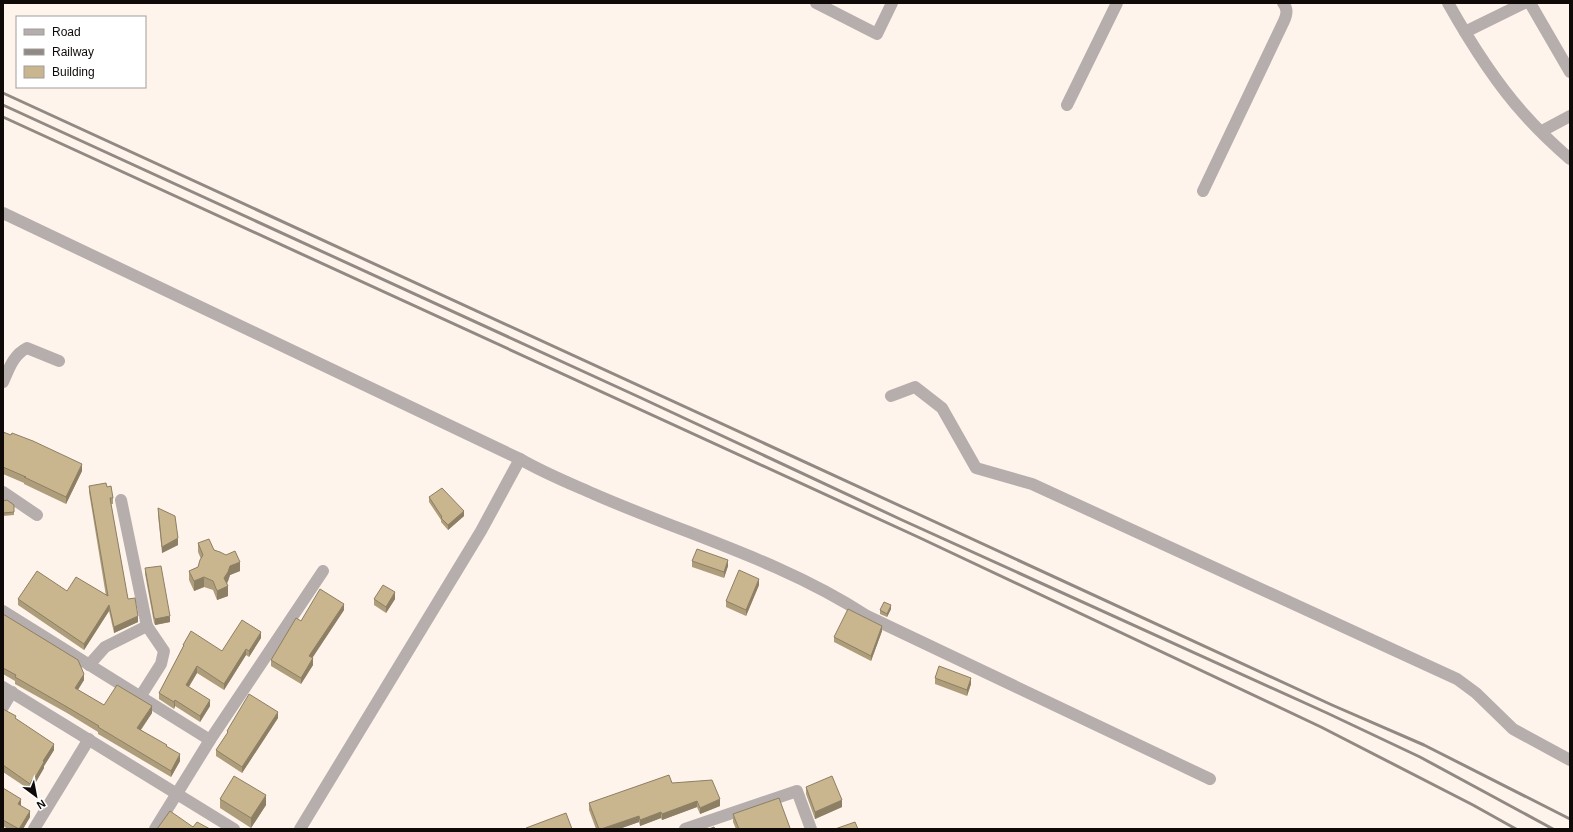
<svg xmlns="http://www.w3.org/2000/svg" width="1573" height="832" font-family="Arial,sans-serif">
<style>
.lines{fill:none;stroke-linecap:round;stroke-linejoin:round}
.street{stroke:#b5aead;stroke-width:12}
.rail{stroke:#918983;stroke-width:3}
.wall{fill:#ad9d7b}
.shaded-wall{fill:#8d7f64}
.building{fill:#c9b68f;stroke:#8d7f64}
</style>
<rect width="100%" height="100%" fill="#fff4ec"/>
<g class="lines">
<!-- street -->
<g class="street">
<polyline points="816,3 877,34 892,3"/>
<path d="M1448,3C1470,42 1494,81 1524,114C1538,130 1554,145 1570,159"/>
<polyline points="1530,3 1570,72"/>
<polyline points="1465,32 1524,3"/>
<polyline points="1067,105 1117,3"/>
<polyline points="1542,131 1570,116"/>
<path d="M1203,191L1284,21C1287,14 1288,9 1283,3"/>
<path d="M3,213L520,459C544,473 569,483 594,494C685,534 783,561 867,616L1210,779"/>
<path d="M3,382C9,369 13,355 27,348L59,361"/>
<polyline points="891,396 915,387 942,408 976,468 1032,484 1457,679 1476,693 1513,729 1570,760"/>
<polyline points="3,492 37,515"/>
<polyline points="121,500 147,626"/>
<polyline points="3,611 210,740"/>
<polyline points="89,665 105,647 147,626 164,651 161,664 140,697"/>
<polyline points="3,687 234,829"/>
<polyline points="3,707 12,692"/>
<polyline points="34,829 89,739"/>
<polyline points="155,829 210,740 323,571"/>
<polyline points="300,829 481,531 520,459"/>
<polyline points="685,829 797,791 811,829"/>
</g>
<!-- rail -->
<g class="rail">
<polyline points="3,93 907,509 1332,705 1424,745 1570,819"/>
<polyline points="3,105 639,397 902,520 1327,713 1420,757 1553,829"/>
<polyline points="3,117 918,537 1321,727 1473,805 1516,829"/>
</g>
</g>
<!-- wall -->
<g class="wall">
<polygon points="3,432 82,471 66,504 24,484 24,483 3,474"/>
<polygon points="89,486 107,487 113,498 113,504 111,504 128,599 138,622 114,633 109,611 84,650 18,605 18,599 67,591 106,596 89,492"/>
<polygon points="429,497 464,516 448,530 441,522 441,520 429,502"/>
<polygon points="3,501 14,512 14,515 3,516"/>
<polygon points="158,508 178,545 162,553 158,515"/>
<polygon points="198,543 214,550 240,571 230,575 227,584 228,596 217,600 213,590 204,587 194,591 189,580 189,571 198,567 201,559 198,552"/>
<polygon points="692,561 728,566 724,578 692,567"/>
<polygon points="145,568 170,622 155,625 154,623 145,574"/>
<polygon points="759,585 746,616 726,607 726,601"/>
<polygon points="374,599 395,599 386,613 374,605"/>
<polygon points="891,609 887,617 880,614 880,610"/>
<polygon points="344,610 312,658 313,665 301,684 271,666 271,660 301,621"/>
<polygon points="3,614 84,680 78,690 104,705 152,713 141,730 167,747 180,761 171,777 98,734 98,732 67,713 15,684 15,681 3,674"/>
<polygon points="882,631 871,661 834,642 834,637"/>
<polygon points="261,638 249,657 246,655 224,690 197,673 189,687 210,706 200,722 175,706 174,709 159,699 159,693 183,647 183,645 222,651"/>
<polygon points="935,678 971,684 967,696 935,684"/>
<polygon points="3,709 16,719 54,750 44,766 44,768 33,787 32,786 30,790 3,772"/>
<polygon points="278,718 242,773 216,756 216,750 227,734 227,731"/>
<polygon points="672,783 720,806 700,814 697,807 662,820 661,818 640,826 639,822 619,829 596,829 589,810 589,803"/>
<polygon points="806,787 842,807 815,819 806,794"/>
<polygon points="3,788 21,806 30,817 23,829 8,829 3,826"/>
<polygon points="220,799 266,805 251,828 220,808"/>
<polygon points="733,814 790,829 736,829 733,822"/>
</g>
<!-- shaded-wall -->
<g class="shaded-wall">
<polygon points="82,464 82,471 66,504 66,497"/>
<polygon points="464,511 464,516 448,530 448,525"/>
<polygon points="178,538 178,545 162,553 162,547"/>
<polygon points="728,560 728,566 724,578 724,572"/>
<polygon points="240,562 240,571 230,575 228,581 224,587 224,578 230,566"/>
<polygon points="204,577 204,587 194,591 194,581"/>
<polygon points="759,579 759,585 746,616 746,610"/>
<polygon points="228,586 228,596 217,600 217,591"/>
<polygon points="395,592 395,599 386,613 386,607"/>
<polygon points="344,604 344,610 309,663 309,656"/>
<polygon points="109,605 109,611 84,650 84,644"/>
<polygon points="891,605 891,609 887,617 887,614"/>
<polygon points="138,616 138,622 114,633 114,627"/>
<polygon points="170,616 170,622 155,625 155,619"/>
<polygon points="882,626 882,631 871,661 871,656"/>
<polygon points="261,632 261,638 249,657 249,651"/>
<polygon points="246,649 246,655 224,690 224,684"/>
<polygon points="313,658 313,665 301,684 301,678"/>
<polygon points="197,666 197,673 186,691 186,685"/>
<polygon points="84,674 84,680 75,694 75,688"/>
<polygon points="971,678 971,684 967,696 967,690"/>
<polygon points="175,700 175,706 174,709 174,702"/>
<polygon points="210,700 210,706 200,722 200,716"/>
<polygon points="152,706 152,713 137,735 137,728"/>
<polygon points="278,712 278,718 242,773 242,767"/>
<polygon points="54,744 54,750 44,766 44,768 33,787 33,781 43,761"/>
<polygon points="180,754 180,761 171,777 171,771"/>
<polygon points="32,780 32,786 30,790 30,784"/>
<polygon points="266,795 266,805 251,828 251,818"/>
<polygon points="21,799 21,805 18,810 18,804"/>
<polygon points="720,799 720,806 700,814 700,808"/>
<polygon points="842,800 842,807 815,819 815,812"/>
<polygon points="697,801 697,807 662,820 662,814"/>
<polygon points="30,811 30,817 23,829 19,829"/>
<polygon points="661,812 661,818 640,826 640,820"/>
<polygon points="639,816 639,822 619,829 601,829"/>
</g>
<!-- building -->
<g class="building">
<polygon points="3,432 11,435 12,433 33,441 82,464 66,497 24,477 26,477 3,467"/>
<polygon points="106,483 107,487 111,486 113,498 110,498 128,599 135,598 138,616 114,627 109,605 84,644 18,599 37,571 67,591 76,577 108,596 89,486"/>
<polygon points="442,488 464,511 448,525 441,518 442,517 429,497"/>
<polygon points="7,500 14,505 14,512 3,513 3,501"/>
<polygon points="158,508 175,516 178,538 162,547"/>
<polygon points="209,539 214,550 220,552 226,555 235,551 240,562 230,566 228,572 224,578 228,586 217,591 213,581 204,577 194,581 189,571 198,567 200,560 203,555 198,543"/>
<polygon points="697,549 728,560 724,572 692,561"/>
<polygon points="161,566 170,616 155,619 154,617 145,568"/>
<polygon points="739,570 759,579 746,610 726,601"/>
<polygon points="383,585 395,592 386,607 374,599"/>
<polygon points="320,589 344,604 309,656 313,658 301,678 271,660 296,618 301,621"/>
<polygon points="884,602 891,605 887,614 880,610"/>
<polygon points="848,609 882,626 871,656 834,637"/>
<polygon points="3,614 78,660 84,674 75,688 104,705 117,685 152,706 137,728 167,745 166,746 180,754 171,771 98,727 99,726 67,707 15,677 16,675 3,668"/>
<polygon points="242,620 261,632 249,651 246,649 224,684 197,666 186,685 210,700 200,716 175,700 174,702 159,693 184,645 183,645 191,631 222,651"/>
<polygon points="939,666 971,678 967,690 935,678"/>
<polygon points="249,694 278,712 242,767 216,750 228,732 227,731"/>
<polygon points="3,709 16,716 15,718 54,744 43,761 44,762 33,781 32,780 30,784 3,765"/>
<polygon points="669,775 672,783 712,780 720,799 700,808 697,801 662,814 661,812 640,820 639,816 601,829 599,829 589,803"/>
<polygon points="234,776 266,795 251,818 220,799"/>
<polygon points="832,776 842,800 815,812 806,787"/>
<polygon points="3,788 21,799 18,804 30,811 19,829 3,820"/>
<polygon points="779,798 790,828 789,829 739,829 733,814"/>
<polygon points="170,811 193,827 197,822 210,829 157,829"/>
<polygon points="566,813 572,829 527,829 526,828"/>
<polygon points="855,822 858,829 835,829"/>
<polygon points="714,827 715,829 709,829"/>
</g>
<!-- border -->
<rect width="1573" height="832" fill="none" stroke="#0f0a07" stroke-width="8"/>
<!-- legend -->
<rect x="16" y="16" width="130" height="72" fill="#ffffff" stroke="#9f9d9c"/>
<rect x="24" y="29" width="20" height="6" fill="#b5aead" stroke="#9f9d9c"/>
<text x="52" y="36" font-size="12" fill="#0f0a07">Road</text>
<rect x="24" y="49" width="20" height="6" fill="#918983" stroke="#9f9d9c"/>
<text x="52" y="56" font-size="12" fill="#0f0a07">Railway</text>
<rect x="24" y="66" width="20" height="12" fill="#c9b68f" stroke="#9f9d9c"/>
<text x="52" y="76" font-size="12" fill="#0f0a07">Building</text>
<!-- north arrow -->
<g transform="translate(36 796) rotate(148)" stroke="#ffffff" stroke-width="3" paint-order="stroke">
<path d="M0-3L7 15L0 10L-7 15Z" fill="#0f0a07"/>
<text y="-6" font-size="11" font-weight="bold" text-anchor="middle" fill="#0f0a07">N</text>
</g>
</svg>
